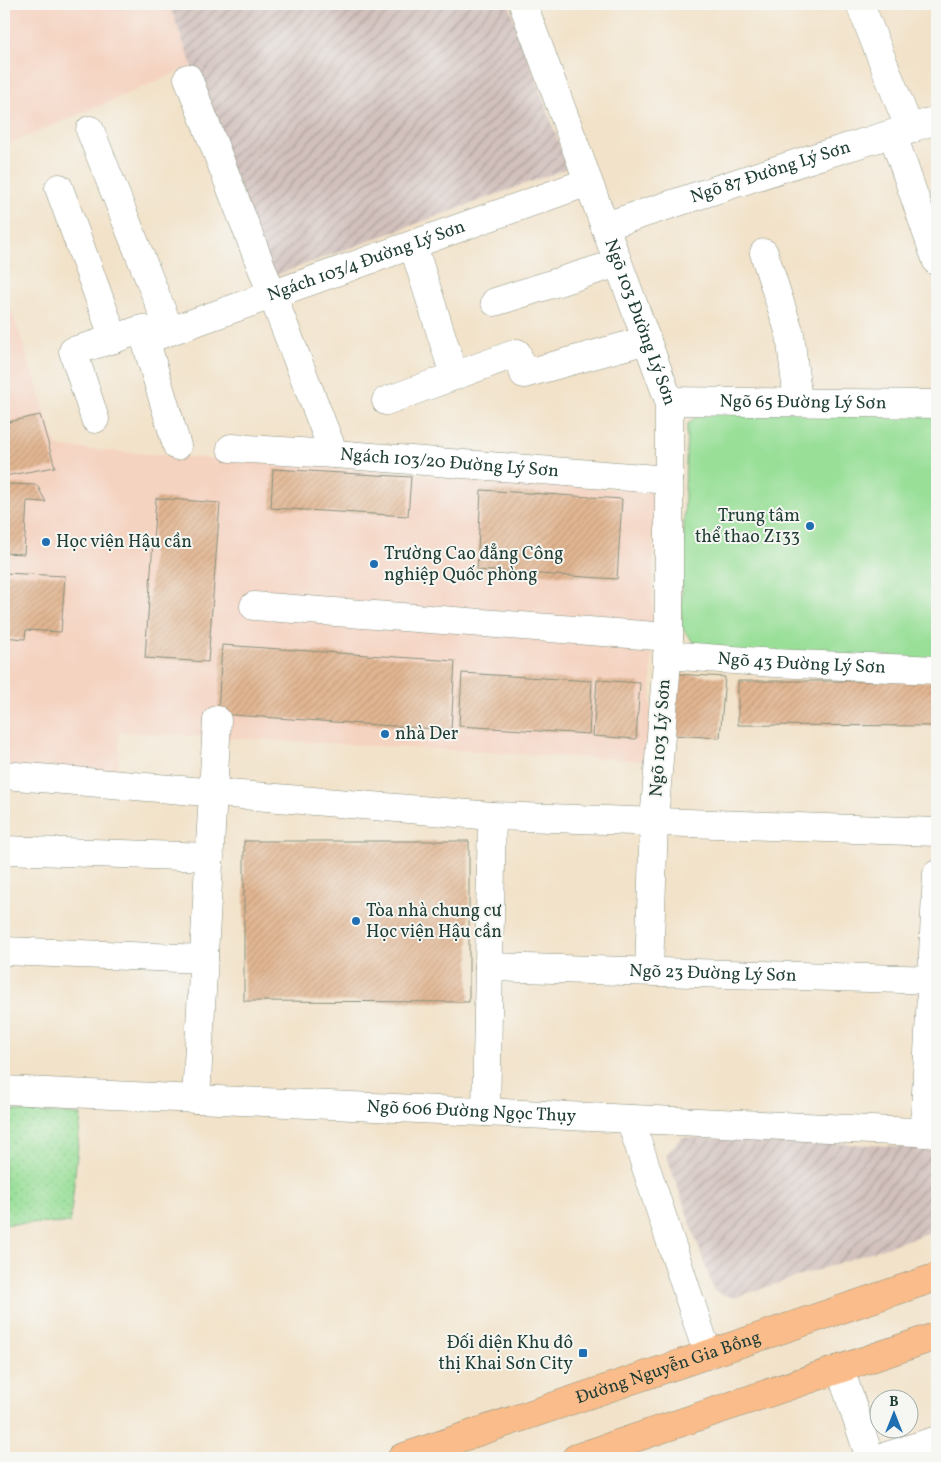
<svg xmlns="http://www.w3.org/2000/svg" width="941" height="1462" font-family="Vollkorn,serif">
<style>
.built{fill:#f5d3c1}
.industrial{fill:url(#industrial-furrows)}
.grass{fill:url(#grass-dots);stroke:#5c8e66}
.pitch{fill:#99df98;stroke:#5c8e66}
.building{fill:url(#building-hatch)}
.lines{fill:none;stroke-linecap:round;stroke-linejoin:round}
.minor-casing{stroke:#88907e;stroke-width:29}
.major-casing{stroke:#88907e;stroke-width:29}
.minor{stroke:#fff;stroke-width:28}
.major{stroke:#f9bc8a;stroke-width:28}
.poi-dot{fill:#1f6fb2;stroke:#f6f6f2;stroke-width:2}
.labels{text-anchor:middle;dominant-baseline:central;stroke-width:4;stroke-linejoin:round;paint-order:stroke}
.street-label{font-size:18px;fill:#1f3d34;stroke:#f6f6f2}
.poi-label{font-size:18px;fill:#1f3d34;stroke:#f6f6f2;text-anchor:start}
</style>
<defs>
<pattern id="industrial-furrows" width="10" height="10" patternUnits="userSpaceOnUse" patternTransform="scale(1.25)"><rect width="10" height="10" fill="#d1c0bc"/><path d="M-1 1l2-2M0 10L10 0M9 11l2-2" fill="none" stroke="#a99d9a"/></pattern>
<pattern id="grass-dots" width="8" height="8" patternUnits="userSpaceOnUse" patternTransform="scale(1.25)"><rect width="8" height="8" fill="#99df98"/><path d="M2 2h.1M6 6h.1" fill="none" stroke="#83c084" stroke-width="1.8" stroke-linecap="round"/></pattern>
<pattern id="building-hatch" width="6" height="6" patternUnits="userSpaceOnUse" patternTransform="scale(1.25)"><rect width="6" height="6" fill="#e2b692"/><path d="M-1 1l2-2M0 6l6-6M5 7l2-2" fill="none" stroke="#c19d7e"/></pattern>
</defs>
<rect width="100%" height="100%" fill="#f6f6f2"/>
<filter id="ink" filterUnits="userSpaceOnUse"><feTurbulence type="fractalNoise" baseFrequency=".02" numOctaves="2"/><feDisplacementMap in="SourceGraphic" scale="10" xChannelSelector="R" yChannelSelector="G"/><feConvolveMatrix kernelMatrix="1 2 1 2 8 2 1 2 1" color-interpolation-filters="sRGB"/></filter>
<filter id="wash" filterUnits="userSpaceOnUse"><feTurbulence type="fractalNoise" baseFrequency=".0096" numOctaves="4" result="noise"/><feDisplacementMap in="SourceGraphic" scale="20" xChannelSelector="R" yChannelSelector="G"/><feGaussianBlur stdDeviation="1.12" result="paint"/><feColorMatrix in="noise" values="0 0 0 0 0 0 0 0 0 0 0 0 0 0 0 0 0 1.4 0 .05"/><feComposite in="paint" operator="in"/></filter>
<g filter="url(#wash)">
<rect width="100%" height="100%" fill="#f2e2c9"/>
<!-- built -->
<g class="built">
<polygon points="4,4 169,4 192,66 4,146"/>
<polygon points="4,287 57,447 654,492 650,761 119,732 117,794 4,789"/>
</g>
<!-- industrial -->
<g class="industrial">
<polygon points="169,4 509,4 568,168 271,277"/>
<polygon points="682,1137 937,1148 937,1230 734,1298 714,1291 666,1154"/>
</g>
<!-- grass -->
<polygon class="grass" points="4,1110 81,1115 70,1223 4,1224"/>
<!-- pitch -->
<polygon class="pitch" points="706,407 937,410 937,663 705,656 681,627 687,425"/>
<g id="blocks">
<!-- building -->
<g class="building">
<polygon points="40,415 55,467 4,476 4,423"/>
<polygon points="273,469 411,477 408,516 271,508"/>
<polygon points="4,484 37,485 46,502 27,501 24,554 4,553"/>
<polygon points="481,490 622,499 617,579 477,570"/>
<polygon points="156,498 220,503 208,662 145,658"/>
<polygon points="4,573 65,576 61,632 26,630 25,639 4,637"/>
<polygon points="222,645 455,661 451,730 218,714"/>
<polygon points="462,673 592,681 589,734 459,726"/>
<polygon points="677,674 725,677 720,738 673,735"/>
<polygon points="597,680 640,683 636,739 593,736"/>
<polygon points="738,681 937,681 937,726 738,725"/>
<polygon points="244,841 469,841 469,1002 244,1001"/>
</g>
</g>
</g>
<g filter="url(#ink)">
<use href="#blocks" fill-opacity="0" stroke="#88907e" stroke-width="1"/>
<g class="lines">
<defs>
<g id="minor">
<path id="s1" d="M523,4L669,401V637L654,821L649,971"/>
<polyline points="860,4 910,130"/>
<polyline points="188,78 334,454"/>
<polyline points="90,130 170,331"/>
<polyline points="893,135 937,262"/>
<polyline points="59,188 114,339 142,329 177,446"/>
<path id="s2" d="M605,226L813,158L937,120"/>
<polyline points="413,245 454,375"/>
<polyline points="764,253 790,334 798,402"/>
<polyline points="495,302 618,263"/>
<path id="s3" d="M145,340L588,182"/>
<polyline points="386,401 517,353 524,374 647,340"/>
<path id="s4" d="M669,401L937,404"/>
<polyline points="95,419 73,351 114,339"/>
<path id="s5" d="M231,448L334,454L669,480"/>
<polyline points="254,606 669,637"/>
<path id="s6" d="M667,655L774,663L937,670"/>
<polyline points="4,775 492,816 937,832"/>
<polyline points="4,850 210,857"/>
<polyline points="4,951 204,959"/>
<path id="s7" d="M489,967L937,980"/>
<path id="s8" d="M4,1090L937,1133"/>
<polyline points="196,1099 217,720"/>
<polyline points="486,1112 492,816"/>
<polyline points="630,1119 708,1355"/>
<polyline points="924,1133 937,874"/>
<polyline points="840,1369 870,1458"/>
<polyline points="880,1458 937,1440"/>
</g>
<g id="major">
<path id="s9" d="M401,1458L937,1277"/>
<polyline points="576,1458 937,1336"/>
</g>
</defs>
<!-- minor casing -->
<use href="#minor" class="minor-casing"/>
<!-- major casing -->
<use href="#major" class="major-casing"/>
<!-- minor -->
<use href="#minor" class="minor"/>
<!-- major -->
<use href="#major" class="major"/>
</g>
</g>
<!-- markers -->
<g class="poi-dot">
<circle cx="810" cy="526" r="5"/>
<circle cx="46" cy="542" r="5"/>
<circle cx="374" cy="564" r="5"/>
<circle cx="385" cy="734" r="5"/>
<circle cx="356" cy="921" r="5"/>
<rect x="578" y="1348" width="10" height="10" rx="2.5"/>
</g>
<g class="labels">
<!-- street labels -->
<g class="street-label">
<text stroke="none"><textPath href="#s2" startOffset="174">Ngõ 87 Đường Lý Sơn</textPath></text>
<text stroke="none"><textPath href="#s3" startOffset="235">Ngách 103/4 Đường Lý Sơn</textPath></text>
<text stroke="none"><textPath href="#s1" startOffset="339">Ngõ 103 Đường Lý Sơn</textPath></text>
<text stroke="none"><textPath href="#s4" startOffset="134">Ngõ 65 Đường Lý Sơn</textPath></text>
<text stroke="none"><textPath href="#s5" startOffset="219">Ngách 103/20 Đường Lý Sơn</textPath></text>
<text stroke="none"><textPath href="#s6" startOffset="135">Ngõ 43 Đường Lý Sơn</textPath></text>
<text transform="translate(661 738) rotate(-86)">Ngõ 103 Lý Sơn</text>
<text stroke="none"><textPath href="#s7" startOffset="224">Ngõ 23 Đường Lý Sơn</textPath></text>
<text stroke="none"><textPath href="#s8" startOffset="468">Ngõ 606 Đường Ngọc Thụy</textPath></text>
<text stroke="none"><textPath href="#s9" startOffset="282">Đường Nguyễn Gia Bồng</textPath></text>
</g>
<!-- poi labels -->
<g class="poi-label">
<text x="800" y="516" text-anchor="end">Trung tâm<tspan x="800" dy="21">thể thao Z133</tspan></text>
<text x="56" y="542">Học viện Hậu cần</text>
<text x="384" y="554">Trường Cao đẳng Công<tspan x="384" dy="21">nghiệp Quốc phòng</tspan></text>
<text x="395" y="734">nhà Der</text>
<text x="366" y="911">Tòa nhà chung cư<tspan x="366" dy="21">Học viện Hậu cần</tspan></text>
<text x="573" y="1343" text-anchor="end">Đối diện Khu đô<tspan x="573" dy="21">thị Khai Sơn City</tspan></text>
</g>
</g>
<!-- margin -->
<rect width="941" height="1462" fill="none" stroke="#f6f6f2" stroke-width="20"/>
<!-- north arrow -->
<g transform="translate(894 1414)"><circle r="24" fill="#f6f6f2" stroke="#a0aca6"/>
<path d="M0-4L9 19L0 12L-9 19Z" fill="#1f6fb2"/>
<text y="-8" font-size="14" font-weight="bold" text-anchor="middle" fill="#1f3d34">B</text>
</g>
</svg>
